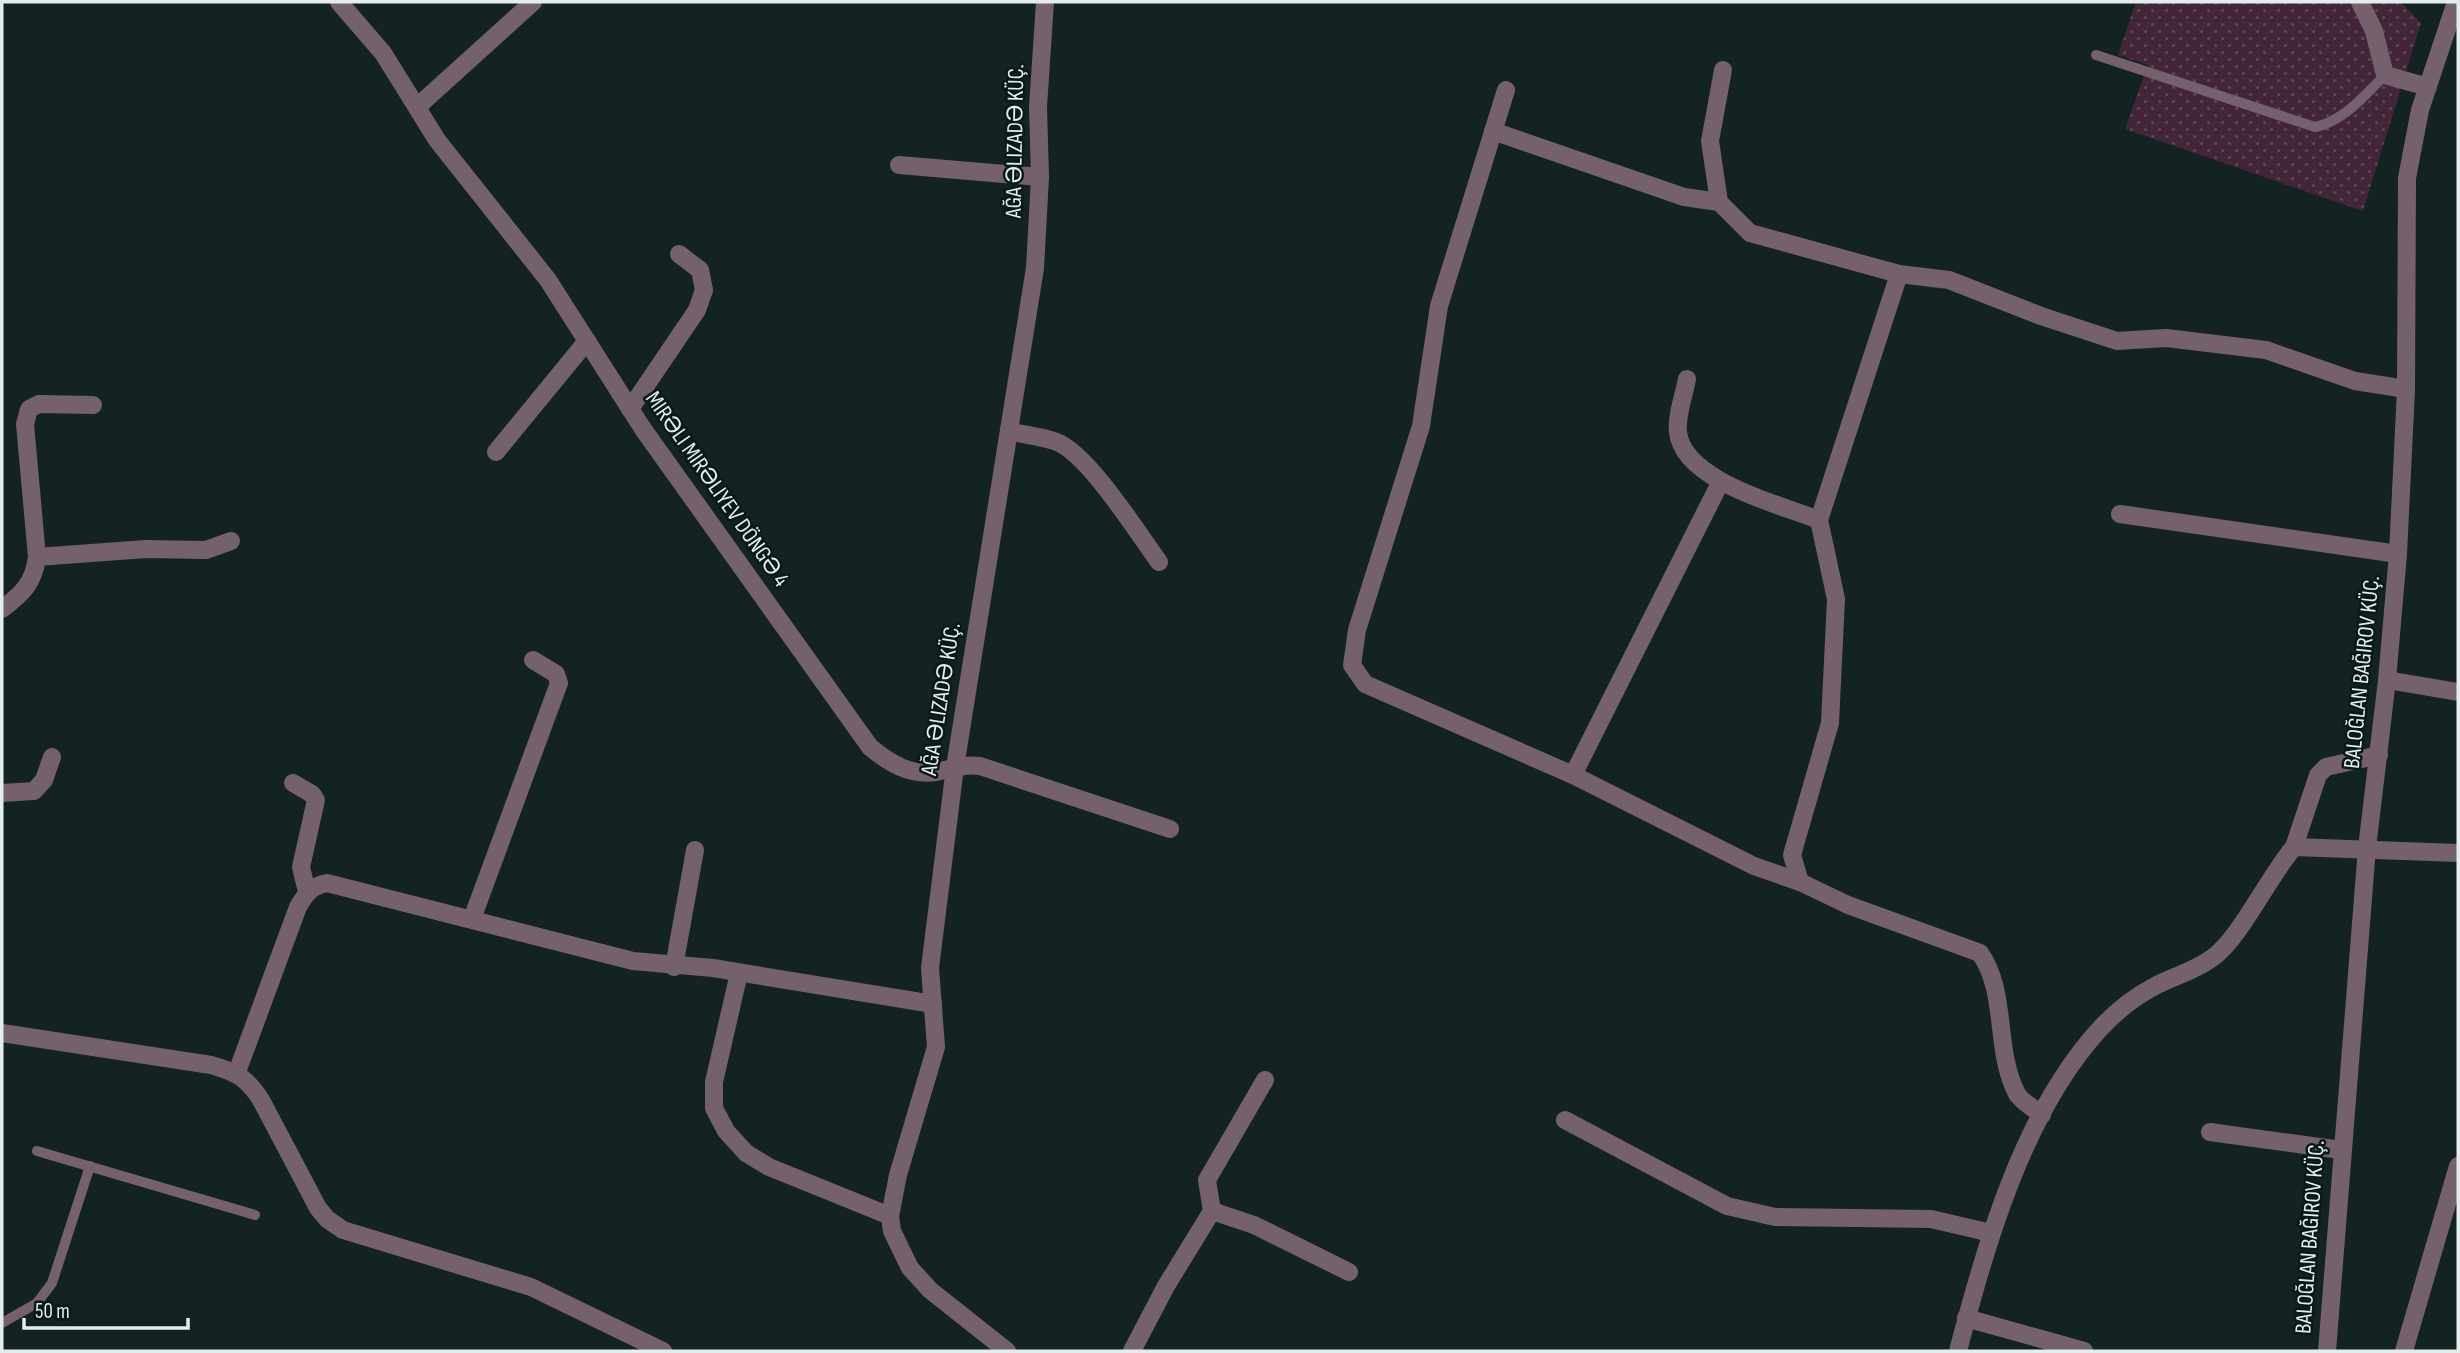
<svg xmlns="http://www.w3.org/2000/svg" width="2460" height="1353" font-family="'Sofia Sans Condensed',sans-serif">
<style>
.grass{fill:url(#grass-dots)}
.lines{fill:none;stroke-linecap:round;stroke-linejoin:round}
.lane{stroke:#75616e;stroke-width:10}
.street{stroke:#75616e;stroke-width:18}
.labels{text-anchor:middle;dominant-baseline:central;stroke-width:5;stroke-linejoin:round;paint-order:stroke}
.street-label{font-size:23px;fill:#e3eeec;stroke:#081917}
</style>
<defs>
<pattern id="grass-dots" width="8" height="8" patternUnits="userSpaceOnUse" patternTransform="scale(1.75)"><rect width="8" height="8" fill="#432539"/><path d="M2 2h.1M6 6h.1" fill="none" stroke="#5e4556" stroke-width="1.8" stroke-linecap="round"/></pattern>
</defs>
<rect width="100%" height="100%" fill="#122321"/>
<!-- grass -->
<polygon class="grass" points="2136,2 2401,2 2421,23 2363,211 2125,129 2148,65 2118,55"/>
<g class="lines">
<!-- lane -->
<g class="lane">
<path d="M2096,55L2315,127C2344,121 2365,95 2385,75"/>
<polyline points="37,1151 255,1215"/>
<polyline points="2,1323 37,1303 52,1283 90,1166"/>
</g>
<!-- street -->
<g class="street">
<path d="M339,2L383,53L437,140L548,280L643,429L870,747C889,763 910,776 936,772C951,769 963,764 980,766L1170,829"/>
<polyline points="2360,2 2374,31 2385,75 2428,87"/>
<polyline points="1506,90 1439,306 1421,426 1357,630 1352,665 1365,684 1573,775 1754,866 1800,882"/>
<polyline points="417,107 533,2"/>
<polyline points="1493,131 1684,197 1719,202 1750,233 1899,274 1949,280 2041,316 2117,341 2166,338 2266,350 2355,381 2406,389"/>
<polyline points="899,165 1040,177"/>
<polyline points="1719,202 1710,141 1723,70"/>
<path d="M1899,274L1819,520L1836,599L1830,723L1792,855L1800,882L1848,905L1980,953C2008,993 1994,1050 2017,1094C2022,1102 2035,1109 2042,1115"/>
<path d="M1687,379C1684,395 1676,417 1678,432C1683,481 1781,505 1819,520"/>
<polyline points="630,409 697,310 704,290 700,270 679,254"/>
<path d="M1009,431C1024,435 1042,436 1057,442C1089,455 1137,532 1159,562"/>
<polyline points="496,452 587,341"/>
<polyline points="2120,514 2398,554"/>
<polyline points="37,557 146,549 206,550 231,541"/>
<path d="M2,609C22,594 34,583 37,557L25,424L29,409L39,404L93,405"/>
<polyline points="2387,680 2458,692"/>
<polyline points="1573,775 1720,483"/>
<polyline points="293,783 312,794 316,800 301,867 307,892"/>
<polyline points="2,793 34,791 44,780 52,757"/>
<polyline points="2294,847 2318,775 2326,767 2379,755"/>
<polyline points="472,919 559,683 556,674 533,660"/>
<polyline points="674,967 695,850"/>
<polyline points="739,973 714,1082 714,1108 726,1131 746,1153 769,1167 890,1216"/>
<path d="M2,1033L211,1065C236,1072 247,1078 261,1100L318,1208L327,1219L343,1230L531,1287L663,1351"/>
<path d="M237,1072L298,907C306,893 312,886 327,883L633,961L713,968L933,1004"/>
<polyline points="1565,1120 1727,1206 1775,1217 1931,1219 1991,1233"/>
<polyline points="2210,1132 2341,1150"/>
<polyline points="1212,1211 1254,1225 1349,1272"/>
<polyline points="1966,1318 2084,1351"/>
<polyline points="1007,1351 930,1290 910,1268 892,1231 890,1216 898,1175 936,1047 930,968 955,767 1035,268 1040,177 1038,107 1045,2"/>
<polyline points="1132,1351 1166,1286 1212,1211 1207,1180 1265,1080"/>
<path d="M1958,1351C1986,1245 2022,1116 2097,1032C2113,1014 2134,997 2155,986C2174,976 2195,971 2212,958C2239,940 2269,876 2294,847L2458,853"/>
<polyline points="2327,1351 2367,848 2387,680 2398,554 2406,389 2407,178 2420,110 2456,2"/>
<polyline points="2404,1351 2458,1166"/>
</g>
</g>
<g class="labels">
<!-- street labels -->
<g class="street-label">
<text transform="translate(1015 141) rotate(-89)">AĞA ƏLIZADƏ KÜÇ.</text>
<text transform="translate(717 489) rotate(55)">MIRƏLI MIRƏLIYEV DÖNGƏ 4</text>
<text transform="translate(2362 672) rotate(-84)">BALOĞLAN BAĞIROV KÜÇ.</text>
<text transform="translate(941 699) rotate(-81)">AĞA ƏLIZADƏ KÜÇ.</text>
<text transform="translate(2310 1237) rotate(-86)">BALOĞLAN BAĞIROV KÜÇ.</text>
</g>
</g>
<!-- border -->
<rect width="2460" height="1353" fill="none" stroke="#e3eeec" stroke-width="7"/>
<!-- scale -->
<path d="M24 1318v10h164v-10" fill="none" stroke="#e3eeec" stroke-width="3.5"/>
<text x="35" y="1318" font-size="21" fill="#e3eeec" stroke="#081917" stroke-width="5" paint-order="stroke">50 m</text>
</svg>
